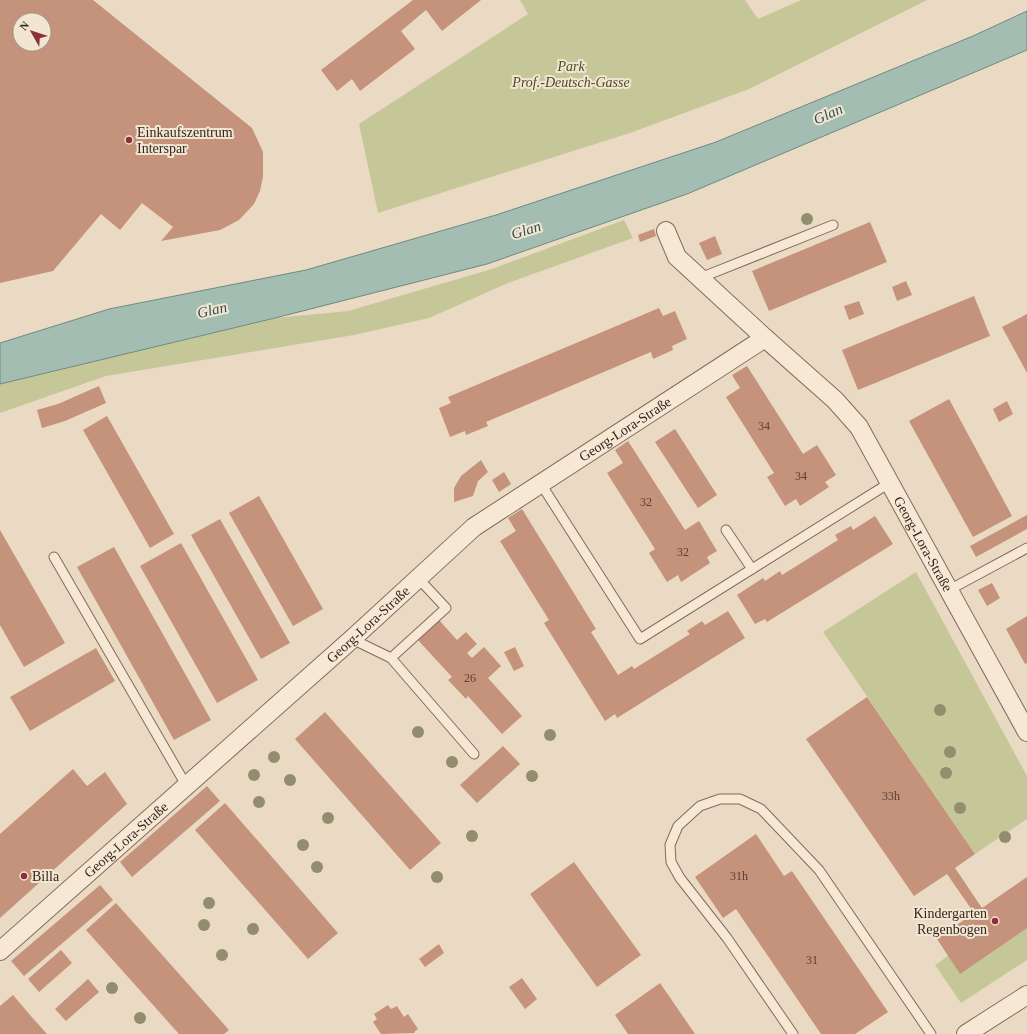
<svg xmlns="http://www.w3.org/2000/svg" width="1027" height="1034" font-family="'Times New Roman',serif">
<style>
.green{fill:#c6c798}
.water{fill:#a4bdb3;stroke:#6c8a80}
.building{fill:#c5927b;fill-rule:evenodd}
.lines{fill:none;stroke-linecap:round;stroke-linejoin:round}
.service-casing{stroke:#826c5b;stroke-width:11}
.minor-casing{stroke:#826c5b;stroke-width:20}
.service{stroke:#f6e8d5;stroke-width:9}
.minor{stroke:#f6e8d5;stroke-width:18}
.tree{fill:#918d6d}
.poi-dot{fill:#8c303b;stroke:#f2e5d2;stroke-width:1.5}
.labels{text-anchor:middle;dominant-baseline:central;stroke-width:4;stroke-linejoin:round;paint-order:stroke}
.number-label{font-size:12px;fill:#584135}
.park-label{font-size:14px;font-style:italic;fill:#494e26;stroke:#f2e5d2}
.poi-label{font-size:14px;fill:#34261e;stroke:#f2e5d2;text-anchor:start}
.street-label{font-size:14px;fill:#34261e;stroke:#f2e5d2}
.water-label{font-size:15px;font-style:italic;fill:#2e524c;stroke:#f2e5d2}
</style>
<rect width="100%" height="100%" fill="#eadac3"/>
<!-- green -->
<g class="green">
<polygon points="520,0 745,0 758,19 801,0 927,0 749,89 633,132 378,213 359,124 528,14"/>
<polygon points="624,220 633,238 508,283 429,318 354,335 106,376 0,413 0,384 275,318 348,311 492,269"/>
<polygon points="916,572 1027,776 1027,819 975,854 823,632"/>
<polygon points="1027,928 1027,960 961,1003 935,965 948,956"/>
</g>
<!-- water -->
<polygon class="water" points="1027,11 1027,50 687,194 487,264 275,318 0,384 0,343 109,309 306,270 496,215 716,142 973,36"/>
<!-- building -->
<g class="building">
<path d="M0,0H93L252,128L263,152V176L260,191L254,204L239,220L220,230L161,241L173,227L142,203L120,230L101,214L53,271L0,283ZM20,20H44V44H20Z"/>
<polygon points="413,0 481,0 442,31 426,10 401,31 415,49 360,91 352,79 337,91 321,70"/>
<polygon points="870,222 887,262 769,311 752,271"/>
<polygon points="654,229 656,236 640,242 638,235"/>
<polygon points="715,236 722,254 707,260 699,243"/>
<polygon points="906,281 912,295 897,301 892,287"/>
<polygon points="974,296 990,336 858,390 842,350"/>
<polygon points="859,301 864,314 849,320 844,306"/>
<polygon points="659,308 663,316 675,311 687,339 672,346 673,350 653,359 651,352 646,354 486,422 488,426 466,435 465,431 450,437 439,408 451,403 448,397"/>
<polygon points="1027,314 1027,373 1002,327"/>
<polygon points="747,366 803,454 817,445 836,475 825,482 829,487 800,506 796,499 785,506 767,477 774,473 726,397 740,388 732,375"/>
<polygon points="99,386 106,403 65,421 42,428 37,410 58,404"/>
<polygon points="949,399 1012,516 973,537 909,421"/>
<polygon points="1007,401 1013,414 999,422 993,409"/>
<polygon points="107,416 174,534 150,548 83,430"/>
<polygon points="675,429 717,495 698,508 655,442"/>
<polygon points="628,441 685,530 699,521 717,551 707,557 710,563 681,582 678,575 667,582 649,553 655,549 607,473 623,463 615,450"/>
<polygon points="481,460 488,472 478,481 473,496 454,502 454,488 461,476"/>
<polygon points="504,472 511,484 499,492 492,480"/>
<polygon points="259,496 323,609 293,626 229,513"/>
<polygon points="522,509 596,629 591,632 618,675 632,666 634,669 690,634 687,631 702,621 705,625 728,611 745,638 617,718 615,714 605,721 544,623 549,620 500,541 516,531 508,518"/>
<polygon points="1027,515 1027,529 976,557 970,546"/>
<polygon points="875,516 893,544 767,622 765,619 755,624 737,595 763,578 765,581 780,571 782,575 838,540 835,535 851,526 853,530"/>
<polygon points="220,519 290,643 261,659 191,535"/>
<polygon points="0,530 65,643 24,667 0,625"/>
<polygon points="181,543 258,680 217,703 140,566"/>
<polygon points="114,547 211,720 174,740 77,567"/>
<polygon points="992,583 1000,598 987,606 978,590"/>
<polygon points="1027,616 1027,663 1025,664 1006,629"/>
<polygon points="439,620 457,640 466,632 477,644 467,653 472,658 484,647 501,666 488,678 522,716 502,734 468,696 466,699 448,680 452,677 417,639"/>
<polygon points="515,647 524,666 514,671 504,652"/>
<polygon points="96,648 115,681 30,731 10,697"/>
<polygon points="867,697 975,854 955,868 982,908 1027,877 1027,928 960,974 937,939 974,913 947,874 914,896 806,739"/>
<polygon points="325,712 441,843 410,870 295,739"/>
<polygon points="503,746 520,764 477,803 460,785"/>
<polygon points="73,769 87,786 105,772 127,804 0,918 0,834"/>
<polygon points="207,786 220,801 132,877 120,862"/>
<polygon points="225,803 338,933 308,959 195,830"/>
<polygon points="756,834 784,876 792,871 888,1012 855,1034 821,1034 736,909 723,918 695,877"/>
<polygon points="574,862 641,955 597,987 530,894"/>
<polygon points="100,885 113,900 24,976 11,961"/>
<polygon points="116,903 229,1030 224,1034 179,1034 86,930"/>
<polygon points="439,944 444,953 425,967 419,959"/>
<polygon points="61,950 72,963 39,992 28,979"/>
<polygon points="522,978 537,999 525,1009 509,987"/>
<polygon points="88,979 99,992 66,1021 55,1009"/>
<polygon points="660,983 695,1034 628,1034 615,1015"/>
<polygon points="13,995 30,1015 47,1034 0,1034 0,1006"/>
<polygon points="388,1005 391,1009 397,1006 404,1017 408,1014 418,1029 414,1032 415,1033 381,1034 373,1022 377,1019 374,1014"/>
</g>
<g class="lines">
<defs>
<g id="service">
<polyline points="700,278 833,225"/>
<polyline points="541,484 640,639 891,482"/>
<polyline points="726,530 752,569"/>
<polyline points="54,557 186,785"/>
<polyline points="949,590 1027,548"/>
<polyline points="352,639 391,658 474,754"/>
<polyline points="391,658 446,608 418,578"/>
<polyline points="793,1034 727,938 680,878 671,862 670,845 678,826 700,806 720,799 740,799 761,809 819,870 931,1034"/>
</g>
<g id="minor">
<polyline points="666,231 677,257 765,338"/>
<path id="s1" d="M0,951L352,639L474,527L765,338L835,400L859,427L1027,732"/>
<polyline points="966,1034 1027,995"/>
</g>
</defs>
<!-- service casing -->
<use href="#service" class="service-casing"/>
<!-- minor casing -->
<use href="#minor" class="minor-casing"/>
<!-- service -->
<use href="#service" class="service"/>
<!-- minor -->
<use href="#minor" class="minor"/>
</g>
<!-- trees -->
<g class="tree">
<circle cx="807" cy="219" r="6"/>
<circle cx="940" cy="710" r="6"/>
<circle cx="418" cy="732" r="6"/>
<circle cx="550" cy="735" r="6"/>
<circle cx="950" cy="752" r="6"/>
<circle cx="274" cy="757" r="6"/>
<circle cx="452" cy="762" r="6"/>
<circle cx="946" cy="773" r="6"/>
<circle cx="254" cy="775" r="6"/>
<circle cx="532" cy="776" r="6"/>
<circle cx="290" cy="780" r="6"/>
<circle cx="259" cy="802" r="6"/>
<circle cx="960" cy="808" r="6"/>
<circle cx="328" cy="818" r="6"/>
<circle cx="472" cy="836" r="6"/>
<circle cx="1005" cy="837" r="6"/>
<circle cx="303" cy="845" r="6"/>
<circle cx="317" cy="867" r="6"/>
<circle cx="437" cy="877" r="6"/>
<circle cx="209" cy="903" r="6"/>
<circle cx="204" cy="925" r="6"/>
<circle cx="253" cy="929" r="6"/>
<circle cx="222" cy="955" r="6"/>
<circle cx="112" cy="988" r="6"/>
<circle cx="140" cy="1018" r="6"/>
</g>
<!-- markers -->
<g class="poi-dot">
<circle cx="129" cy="140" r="4"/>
<circle cx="24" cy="876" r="4"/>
<circle cx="995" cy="921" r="4"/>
</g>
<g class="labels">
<!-- number labels -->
<g class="number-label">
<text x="764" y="426">34</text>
<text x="801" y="476">34</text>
<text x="646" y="502">32</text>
<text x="683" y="552">32</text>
<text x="470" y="678">26</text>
<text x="891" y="796">33h</text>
<text x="739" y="876">31h</text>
<text x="812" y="960">31</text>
</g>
<!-- park labels -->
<g class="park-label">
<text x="571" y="66">Park<tspan x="571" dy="16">Prof.-Deutsch-Gasse</tspan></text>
</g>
<!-- poi labels -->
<g class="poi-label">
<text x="137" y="132">Einkaufszentrum<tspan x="137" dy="16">Interspar</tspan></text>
<text x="32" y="876">Billa</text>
<text x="987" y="913" text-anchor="end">Kindergarten<tspan x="987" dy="16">Regenbogen</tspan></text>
</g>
<!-- street labels -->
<g class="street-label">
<text stroke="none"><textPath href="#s1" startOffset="816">Georg-Lora-Straße</textPath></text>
<text stroke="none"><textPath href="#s1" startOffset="1246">Georg-Lora-Straße</textPath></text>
<text stroke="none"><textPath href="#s1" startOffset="492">Georg-Lora-Straße</textPath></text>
<text stroke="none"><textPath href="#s1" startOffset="168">Georg-Lora-Straße</textPath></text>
</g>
<!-- water labels -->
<g class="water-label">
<text transform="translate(828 114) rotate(-24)">Glan</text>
<text transform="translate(526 230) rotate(-17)">Glan</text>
<text transform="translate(212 310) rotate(-13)">Glan</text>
</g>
</g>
<!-- north arrow -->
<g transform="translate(32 32) rotate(309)"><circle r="19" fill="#f2e5d2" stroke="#a6998a"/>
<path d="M0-3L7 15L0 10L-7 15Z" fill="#8c303b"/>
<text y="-6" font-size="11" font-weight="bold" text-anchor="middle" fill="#34261e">N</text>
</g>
</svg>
